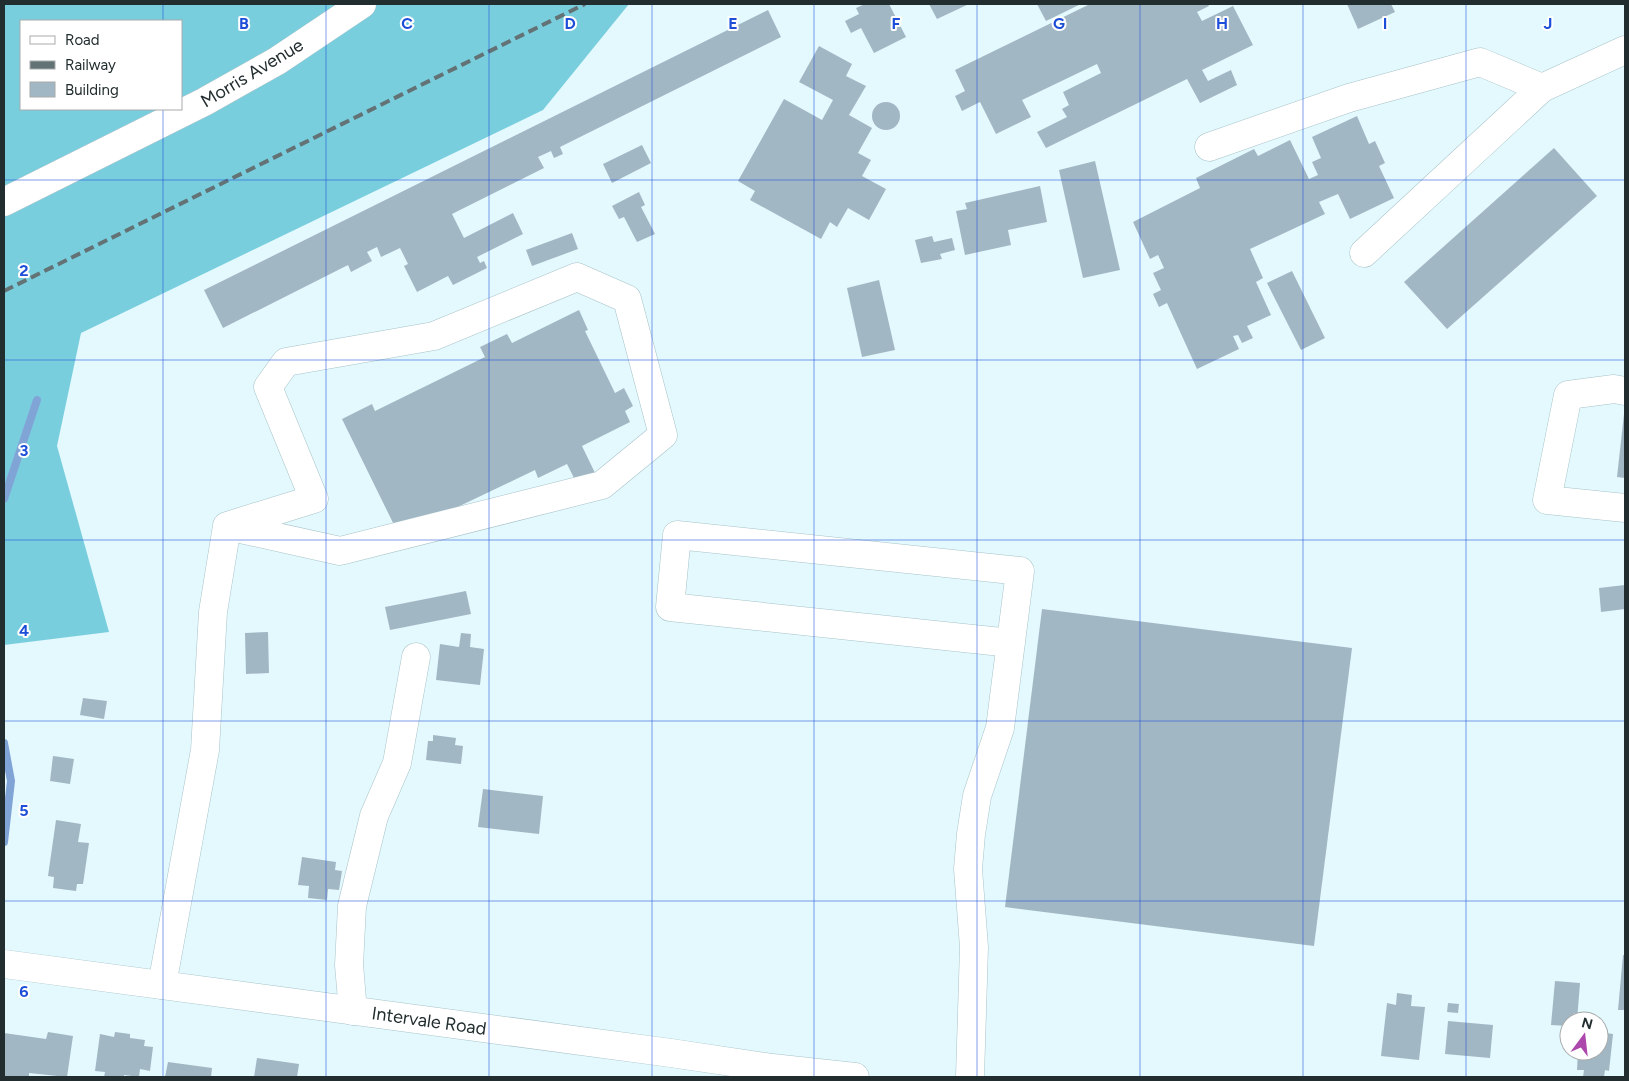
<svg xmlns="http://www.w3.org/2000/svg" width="1629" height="1081" font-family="Figtree,sans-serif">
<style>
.forest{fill:#79cede;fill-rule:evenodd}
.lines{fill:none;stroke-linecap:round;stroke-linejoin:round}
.stream{stroke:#81a4d7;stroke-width:8}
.building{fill:#a2b7c4}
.minor-casing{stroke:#a8c3c8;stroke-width:29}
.minor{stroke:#fff;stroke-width:28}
.rail{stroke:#637275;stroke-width:4;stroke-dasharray:10 5;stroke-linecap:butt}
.grid{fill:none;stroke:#1d4ed8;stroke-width:1;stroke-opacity:0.55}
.labels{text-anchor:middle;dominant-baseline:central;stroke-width:4;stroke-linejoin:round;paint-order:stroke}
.street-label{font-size:18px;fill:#222d2f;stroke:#fff}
.grid-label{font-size:16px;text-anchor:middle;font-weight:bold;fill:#1d4ed8;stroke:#fff;stroke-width:4;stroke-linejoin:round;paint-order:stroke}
</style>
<rect width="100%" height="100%" fill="#e3f9fe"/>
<!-- forest -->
<path class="forest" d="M4,4H629L543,110L81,333L57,446L109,632L4,645ZM21,21H181V109H21Z"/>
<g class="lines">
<!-- stream -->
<g class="stream">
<polyline points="4,499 37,400"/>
<polyline points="4,743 11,781 4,842"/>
</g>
</g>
<!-- building -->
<g class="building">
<polygon points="865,4 889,4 906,37 874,53 861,28 851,33 845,21 859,14 856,8"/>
<polygon points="929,4 969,4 937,19"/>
<polygon points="1037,4 1081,4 1046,21"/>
<polygon points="1090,4 1208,4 1209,6 1197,12 1202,21 1233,6 1253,45 1202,70 1208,81 1231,70 1237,85 1200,103 1187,79 1046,148 1037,132 1067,117 1062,109 1069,105 1063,92 1101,73 1097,64 1022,100 1031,117 996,134 980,102 962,111 955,96 965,91 955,70"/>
<polygon points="1347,4 1391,4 1395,12 1358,29"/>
<polygon points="768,10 781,37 560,147 563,154 554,158 551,151 538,157 544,168 452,214 464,238 513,213 523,234 477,257 480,263 484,261 487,268 453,285 448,276 417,292 404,266 408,264 400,248 381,257 377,247 367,252 372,261 351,272 348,265 223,328 204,290"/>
<polygon points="819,46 852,64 846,76 866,86 849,115 872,128 858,153 871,160 862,176 886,189 869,220 848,208 837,227 830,222 821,239 750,200 755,191 738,181 784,99 822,120 833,100 799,82"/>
<circle cx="886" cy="116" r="14"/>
<polygon points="1357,116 1369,144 1375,141 1385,163 1379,166 1394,198 1350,219 1338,194 1319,202 1325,214 1250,249 1263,278 1256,282 1271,315 1247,326 1253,338 1242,343 1238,335 1233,336 1239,349 1197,369 1167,303 1159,307 1153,294 1161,290 1153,273 1164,268 1158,255 1150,259 1133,222 1200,188 1196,178 1254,149 1258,156 1290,140 1309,179 1318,175 1312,162 1321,158 1312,137"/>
<polygon points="642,145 651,163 612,183 603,164"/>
<polygon points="1554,148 1597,196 1447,329 1404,282"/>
<polygon points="1095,161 1120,270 1083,278 1059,170"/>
<polygon points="1040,186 1047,222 1008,230 1011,245 965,255 956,211 967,209 965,203"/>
<polygon points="639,192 645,205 641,207 655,234 637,242 624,217 619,219 612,206"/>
<polygon points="572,233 578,249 532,266 526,250"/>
<polygon points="932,236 934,242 952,238 955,250 940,254 942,259 921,263 915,240"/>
<polygon points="1292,271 1325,338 1301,350 1267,283"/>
<polygon points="879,280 895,350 862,357 847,288"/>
<polygon points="579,310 588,330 585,331 615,393 624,388 633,406 625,411 630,422 582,446 596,475 577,484 567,464 538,478 535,470 399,535 342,419 372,404 375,411 485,357 480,347 507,334 512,343"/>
<polygon points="1624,414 1625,414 1625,478 1617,477"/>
<polygon points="1625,585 1625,609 1601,612 1599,588"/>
<polygon points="466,591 471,614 390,630 385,607"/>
<polygon points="1042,609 1352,648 1314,946 1005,907"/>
<polygon points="268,632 269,673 246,674 245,633"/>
<polygon points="461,633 471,634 470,647 484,649 480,685 436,680 440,644 459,647"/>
<polygon points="83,698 107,701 104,719 80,715"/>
<polygon points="433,735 456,738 455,745 463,746 461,764 426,760 428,741 433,741"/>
<polygon points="53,756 74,759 70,784 50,781"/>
<polygon points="483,789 543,796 539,834 478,827"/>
<polygon points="56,820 81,824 78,842 89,843 83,884 77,884 76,891 53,888 54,877 48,876"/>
<polygon points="302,857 336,862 335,870 342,871 339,890 328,889 327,900 308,898 309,886 298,885"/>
<polygon points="1623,955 1625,955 1625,1010 1618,1010"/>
<polygon points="1555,981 1580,983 1577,1021 1569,1021 1569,1026 1551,1025"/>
<polygon points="1397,993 1412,995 1411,1006 1425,1007 1419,1060 1381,1056 1387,1003 1396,1005"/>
<polygon points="1448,1003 1459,1004 1458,1013 1447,1012"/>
<polygon points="1448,1021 1493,1025 1490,1058 1445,1054"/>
<polygon points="48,1032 73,1036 67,1077 29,1073 29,1077 4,1077 4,1033 46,1039"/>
<polygon points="115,1032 130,1034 130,1038 145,1040 144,1046 153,1047 150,1071 140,1069 139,1077 124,1075 124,1077 104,1077 105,1072 95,1071 100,1034 114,1037"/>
<polygon points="1599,1032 1613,1034 1609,1071 1605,1070 1604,1077 1583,1077 1584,1070 1577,1070 1578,1051 1599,1051"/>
<polygon points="257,1058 299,1064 297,1077 254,1077"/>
<polygon points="168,1062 212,1068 211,1077 165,1077"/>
</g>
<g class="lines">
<defs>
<g id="minor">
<polyline points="1209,147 1349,98 1480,62 1542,88"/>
<polyline points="4,202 204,102 277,61 362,4"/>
<polyline points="1364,253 1542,88 1625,50"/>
<polyline points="1625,391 1614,389 1568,395 1547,500 1625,508"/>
<polyline points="4,964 671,1053 772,1068 855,1077"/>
<polyline points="162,985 205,750 213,612 227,526 314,499 268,387 286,362 434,336 577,277 627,299 663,435 602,485 340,551 227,526"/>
<polyline points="353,1011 349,965 352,906 374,816 397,763 416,657"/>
<polyline points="970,1077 974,947 968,869 971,834 977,796 1000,728 1020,571 677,535 670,607 1011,643"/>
</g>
</defs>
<!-- minor casing -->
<use href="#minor" class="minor-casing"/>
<!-- minor -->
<use href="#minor" class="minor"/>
<!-- rail -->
<polyline class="rail" points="4,291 585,4"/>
</g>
<!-- grid -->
<path class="grid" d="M163,4V21M326,4V1077M489,4V1077M652,4V1077M814,4V1077M977,4V1077M1140,4V1077M1303,4V1077M1466,4V1077M163,109V1077M4,180H1625M4,360H1625M4,540H1625M4,721H1625M4,901H1625"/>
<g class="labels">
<!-- street labels -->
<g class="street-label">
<text transform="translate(252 73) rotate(-31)">Morris Avenue</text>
<text transform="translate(429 1021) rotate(8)">Intervale Road</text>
</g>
</g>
<g class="grid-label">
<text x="244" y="29">B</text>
<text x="407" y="29">C</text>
<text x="570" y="29">D</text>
<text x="733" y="29">E</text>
<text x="896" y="29">F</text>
<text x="1059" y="29">G</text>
<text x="1222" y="29">H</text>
<text x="1385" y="29">I</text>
<text x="1548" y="29">J</text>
<text x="24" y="276">2</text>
<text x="24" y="456">3</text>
<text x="24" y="636">4</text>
<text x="24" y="816">5</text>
<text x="24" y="997">6</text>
</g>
<!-- border -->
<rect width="1629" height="1081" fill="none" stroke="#222d2f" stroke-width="10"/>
<!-- legend -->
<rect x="20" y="20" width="162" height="90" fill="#ffffff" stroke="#a7abac"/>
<rect x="30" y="36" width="25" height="8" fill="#ffffff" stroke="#a7abac"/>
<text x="65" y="45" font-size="15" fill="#222d2f">Road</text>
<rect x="30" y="61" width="25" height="8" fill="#637275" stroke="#a7abac"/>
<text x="65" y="70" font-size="15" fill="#222d2f">Railway</text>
<rect x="30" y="82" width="25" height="15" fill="#a2b7c4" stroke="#a7abac"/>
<text x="65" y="95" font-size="15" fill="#222d2f">Building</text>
<!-- north arrow -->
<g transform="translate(1584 1036) rotate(15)"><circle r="24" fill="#ffffff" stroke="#a7abac"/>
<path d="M0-4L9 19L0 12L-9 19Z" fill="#ac47ac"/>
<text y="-8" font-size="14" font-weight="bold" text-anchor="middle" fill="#222d2f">N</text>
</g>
</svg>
